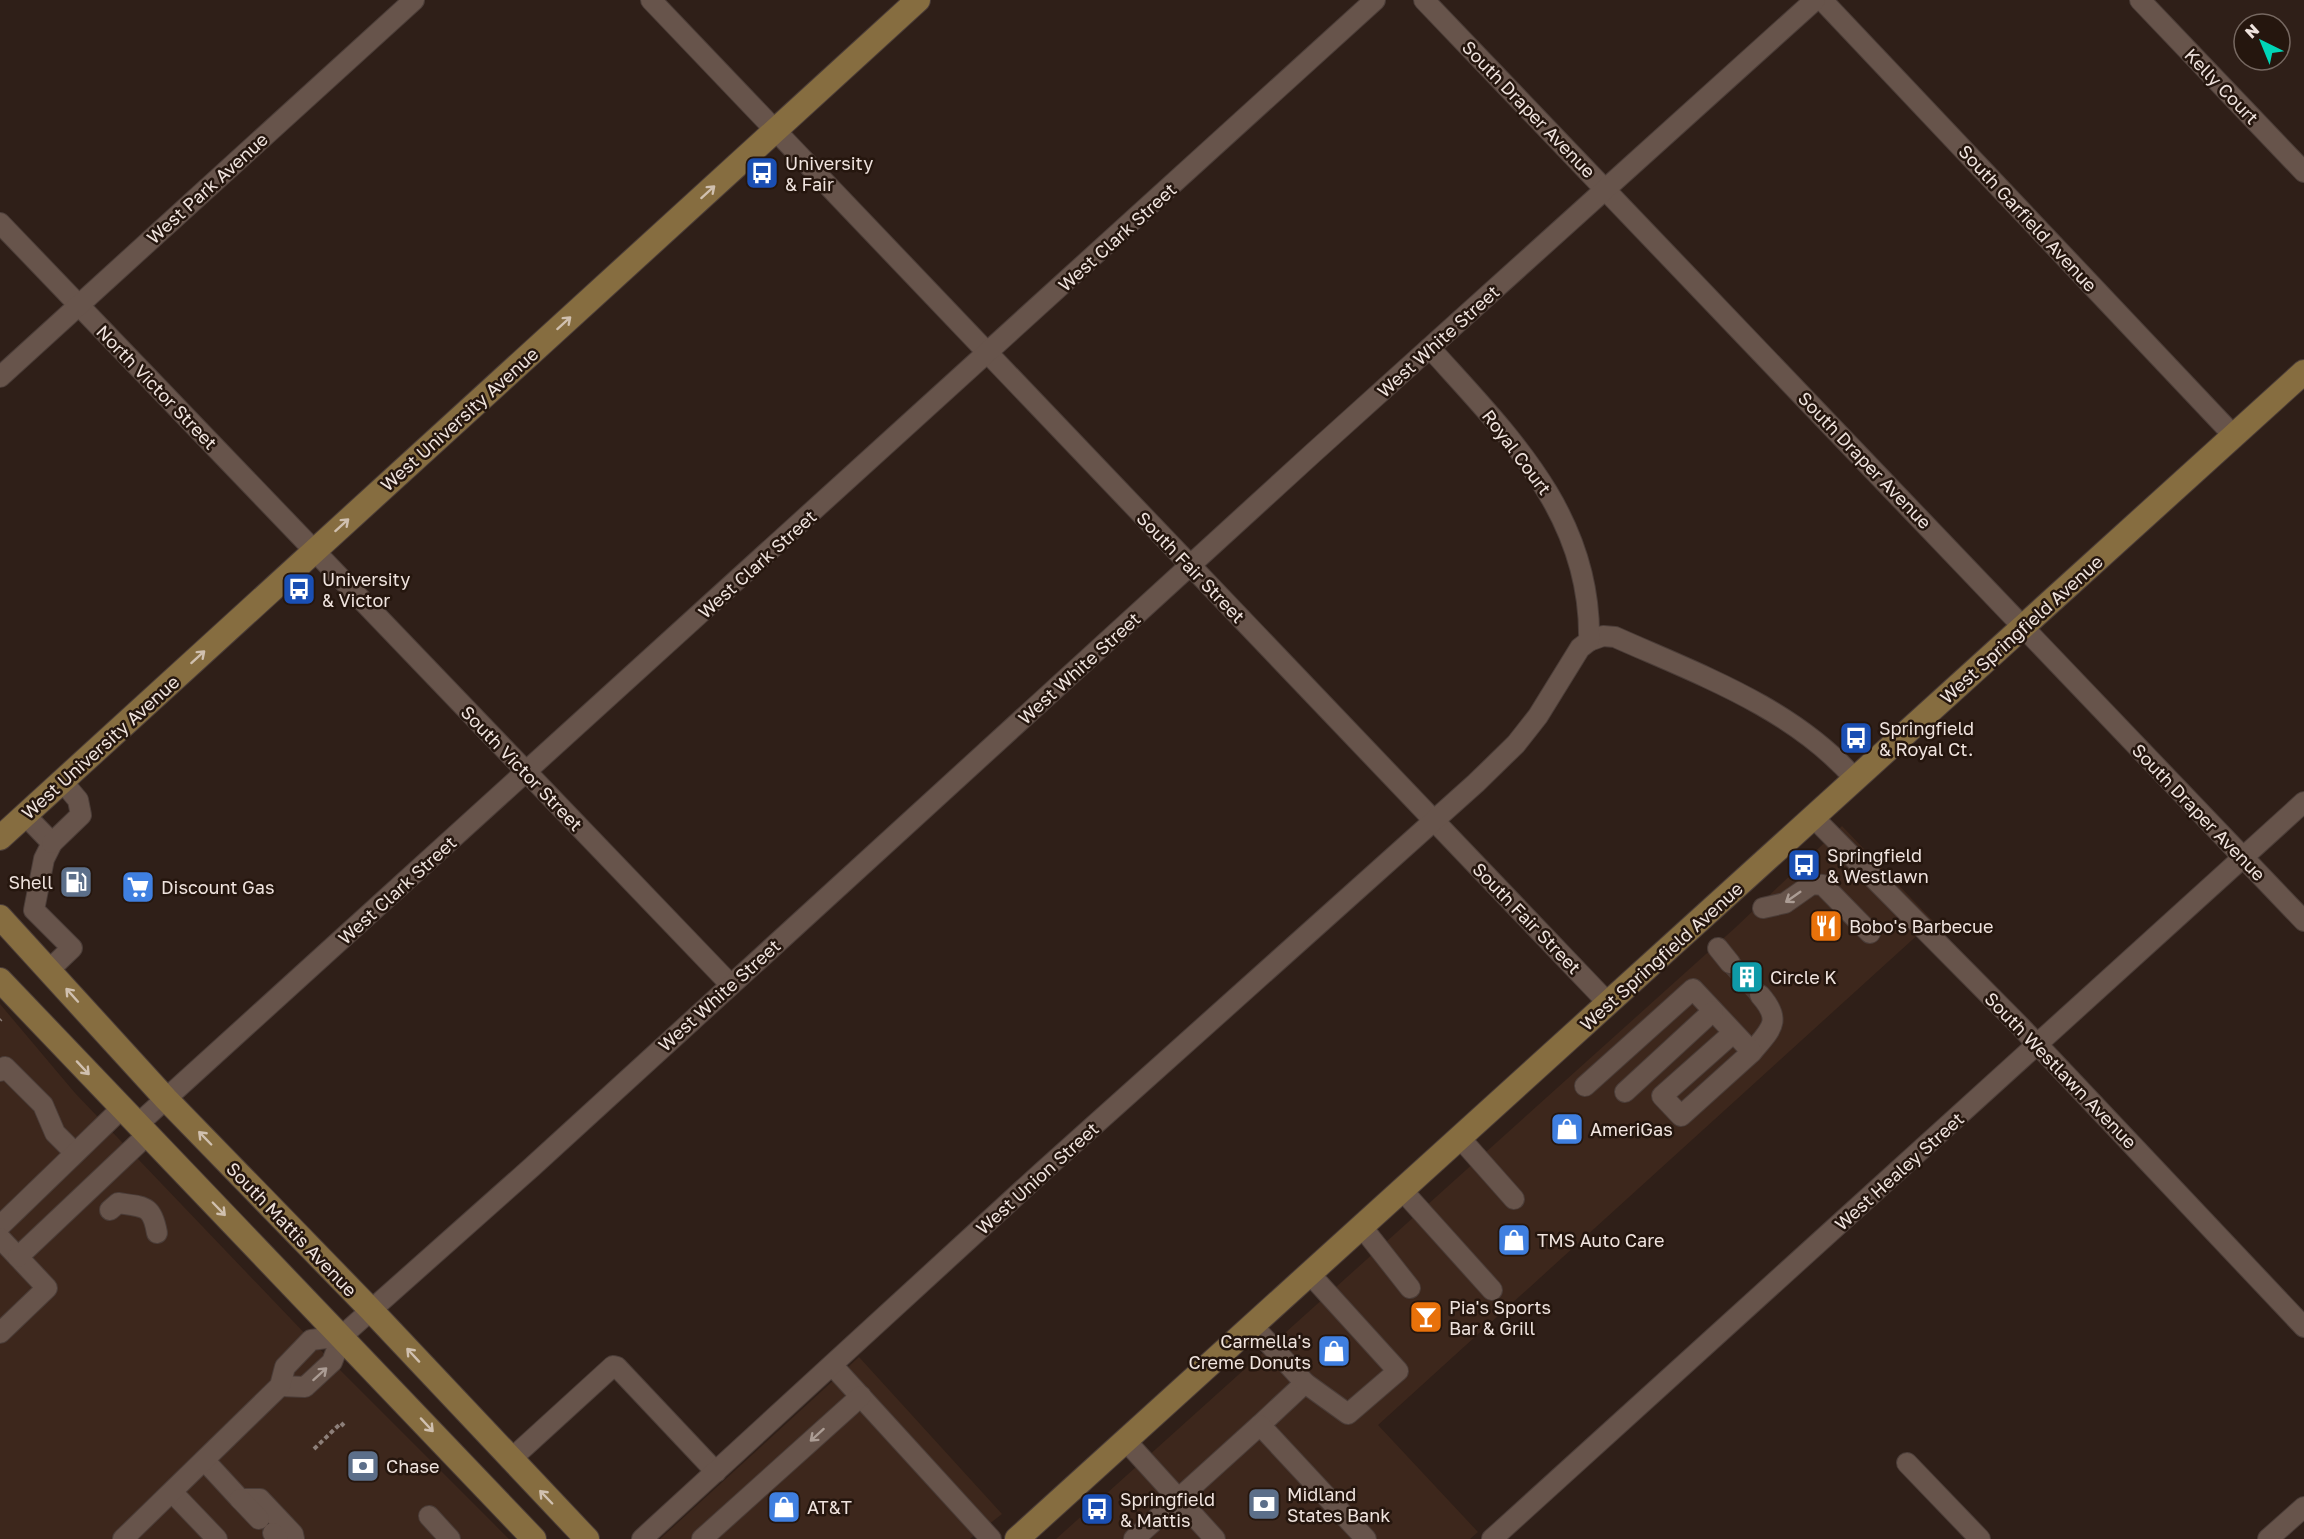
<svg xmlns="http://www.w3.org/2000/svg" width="2304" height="1539" font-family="'Golos Text',sans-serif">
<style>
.built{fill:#3d271c}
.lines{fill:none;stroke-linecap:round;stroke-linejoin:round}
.minor-tunnel{stroke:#4c3c36;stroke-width:20;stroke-dasharray:20 10;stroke-linecap:butt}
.minor-casing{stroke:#4b3d38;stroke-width:22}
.major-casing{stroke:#4b3d38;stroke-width:26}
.path{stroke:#8d7f79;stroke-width:4;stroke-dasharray:4.5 3;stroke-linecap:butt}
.minor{stroke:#67544b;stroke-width:20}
.major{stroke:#866d40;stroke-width:24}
.oneway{stroke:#d0c0af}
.oneway2{stroke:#ab9c94}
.labels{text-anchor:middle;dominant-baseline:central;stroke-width:5;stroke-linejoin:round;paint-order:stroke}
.street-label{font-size:18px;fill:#efe3de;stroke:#25160e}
.poi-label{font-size:18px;fill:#efe3de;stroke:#25160e;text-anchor:start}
</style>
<rect width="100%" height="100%" fill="#2f1f18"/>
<!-- built -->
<g class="built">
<polygon points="1842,826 1933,921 1378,1425 1478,1532 1470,1539 1056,1539 1736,927"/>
<polygon points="0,1004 75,1093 332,1362 509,1539 0,1539"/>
<polygon points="859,1357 1002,1514 970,1539 660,1539"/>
</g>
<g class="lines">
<!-- minor-tunnel -->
<polyline class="minor-tunnel" points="1730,963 1760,995"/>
<defs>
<g id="minor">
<polyline points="651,0 1608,1003"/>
<polyline points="1424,0 2304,921"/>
<polyline points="1822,0 2234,436"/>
<polyline points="2140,0 2304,172"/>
<polyline points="0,223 730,984"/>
<polyline points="0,377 414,0"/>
<path d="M1589,641L1603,636L1615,637C1700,675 1793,708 1855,779"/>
<polyline points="25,815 52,843 44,859 34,910 72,948 49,970"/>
<polyline points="1814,818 2019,1025 2304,1327"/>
<polyline points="52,843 81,815 78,800 62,781"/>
<polyline points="1763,908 1785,903 1812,884 1823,885 1870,933"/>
<polyline points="1718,948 1730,963"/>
<path d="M1752,1052C1771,1029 1783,1021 1760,995"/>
<polyline points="0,1071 5,1067 43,1105 55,1133 75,1153"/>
<polyline points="1585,1086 1693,989 1752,1052 1681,1116 1662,1096 1733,1033"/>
<polyline points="1625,1092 1713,1011"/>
<polyline points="137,1125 1375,0"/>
<polyline points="1460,1138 1514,1199"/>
<polyline points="1402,1190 1492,1290"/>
<path d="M110,1210L118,1203C145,1207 152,1205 157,1233"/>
<polyline points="0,1226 121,1109"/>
<polyline points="1362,1227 1410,1288"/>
<polyline points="0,1238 47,1288 0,1333"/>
<polyline points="18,1257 147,1135"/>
<polyline points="1253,1326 1305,1383 1260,1425"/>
<polyline points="832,1365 991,1539"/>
<polyline points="1305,1383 1348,1414 1398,1371 1310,1274"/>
<polyline points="280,1386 305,1387 332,1362 342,1336 532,1167 1312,454 1815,0"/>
<polyline points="1126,1441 1215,1539"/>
<polyline points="510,1460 613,1366 617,1367 716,1472"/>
<polyline points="205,1461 240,1499 260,1499 293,1534 294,1539"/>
<polyline points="1907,1463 1980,1539"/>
<polyline points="173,1493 217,1539"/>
<polyline points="240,1499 259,1519"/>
<polyline points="429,1516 450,1539"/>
<polyline points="273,1533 278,1539"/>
<polyline points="123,1539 280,1386 285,1367 311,1340 342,1336"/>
<path d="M642,1539L1042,1172L1476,783L1516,744L1538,716L1580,648L1589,641C1592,515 1508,435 1430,348"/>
<polyline points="702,1539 861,1396"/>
<polyline points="1134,1539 1260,1425 1366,1539"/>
<polyline points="1492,1539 2304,802"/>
<polyline points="2268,1539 2304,1507"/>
</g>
<g id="major">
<polyline points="0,838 918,0"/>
<polyline points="0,917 166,1099 371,1310 587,1539"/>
<polyline points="0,980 534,1539"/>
<polyline points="1017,1539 2304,372"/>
</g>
</defs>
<!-- minor casing -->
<use href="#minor" class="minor-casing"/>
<!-- major casing -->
<use href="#major" class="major-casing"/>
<!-- path -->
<g class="path">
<polyline points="0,1020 1,1019"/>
<polyline points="314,1449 341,1423 344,1426"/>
</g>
<!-- minor -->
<use href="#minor" class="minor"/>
<!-- major -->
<use href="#major" class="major"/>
</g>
<!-- one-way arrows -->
<defs><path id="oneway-shaft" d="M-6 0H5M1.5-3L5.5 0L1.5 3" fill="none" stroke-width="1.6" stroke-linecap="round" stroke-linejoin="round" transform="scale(1.5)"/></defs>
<g class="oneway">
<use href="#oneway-shaft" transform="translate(708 192) rotate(-42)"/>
<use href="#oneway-shaft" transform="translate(564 323) rotate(-42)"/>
<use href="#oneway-shaft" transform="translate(342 525) rotate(-42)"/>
<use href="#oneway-shaft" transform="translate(198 657) rotate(-42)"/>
<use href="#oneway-shaft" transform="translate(72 995) rotate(-132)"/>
<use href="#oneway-shaft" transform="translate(83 1068) rotate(47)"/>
<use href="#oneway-shaft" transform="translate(205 1138) rotate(-134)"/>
<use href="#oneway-shaft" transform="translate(219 1209) rotate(46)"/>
<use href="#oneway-shaft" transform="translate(413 1355) rotate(-133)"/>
<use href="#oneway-shaft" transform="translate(427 1425) rotate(47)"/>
<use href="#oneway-shaft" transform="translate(546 1497) rotate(-134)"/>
</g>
<g class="oneway2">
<use href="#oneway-shaft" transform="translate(1793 897) rotate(145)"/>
<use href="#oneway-shaft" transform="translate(320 1374) rotate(-42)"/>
<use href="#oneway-shaft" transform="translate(817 1435) rotate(138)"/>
</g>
<!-- icons -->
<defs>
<symbol id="bus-square" viewBox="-11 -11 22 22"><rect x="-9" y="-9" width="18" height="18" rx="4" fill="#1a4fb4" stroke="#25160e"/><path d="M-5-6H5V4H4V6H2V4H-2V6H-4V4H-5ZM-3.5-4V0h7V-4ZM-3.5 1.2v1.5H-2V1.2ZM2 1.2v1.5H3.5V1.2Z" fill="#fff"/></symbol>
<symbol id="fuel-square" viewBox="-11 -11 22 22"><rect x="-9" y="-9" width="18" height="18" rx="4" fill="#5c6f8a" stroke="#25160e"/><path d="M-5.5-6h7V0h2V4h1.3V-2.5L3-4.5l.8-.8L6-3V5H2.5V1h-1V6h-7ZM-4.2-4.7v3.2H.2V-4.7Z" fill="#fff"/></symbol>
<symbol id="supermarket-square" viewBox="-11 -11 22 22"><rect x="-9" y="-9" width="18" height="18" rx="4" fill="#3f7fe0" stroke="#25160e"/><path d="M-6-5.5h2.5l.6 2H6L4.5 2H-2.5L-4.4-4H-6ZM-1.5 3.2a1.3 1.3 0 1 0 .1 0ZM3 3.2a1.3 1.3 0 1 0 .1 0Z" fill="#fff"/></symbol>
<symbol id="restaurant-square" viewBox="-11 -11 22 22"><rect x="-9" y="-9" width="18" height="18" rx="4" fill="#e8710a" stroke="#25160e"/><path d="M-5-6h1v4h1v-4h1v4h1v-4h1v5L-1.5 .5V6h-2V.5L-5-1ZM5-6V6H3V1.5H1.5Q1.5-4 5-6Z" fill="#fff"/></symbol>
<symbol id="building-square" viewBox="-11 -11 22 22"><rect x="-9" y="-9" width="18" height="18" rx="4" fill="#0f9aa8" stroke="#25160e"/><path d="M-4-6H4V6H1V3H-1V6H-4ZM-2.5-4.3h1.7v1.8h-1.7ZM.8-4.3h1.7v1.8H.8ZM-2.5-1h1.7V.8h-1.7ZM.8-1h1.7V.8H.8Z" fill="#fff"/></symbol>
<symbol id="shop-square" viewBox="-11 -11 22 22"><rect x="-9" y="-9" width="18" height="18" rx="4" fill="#3f7fe0" stroke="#25160e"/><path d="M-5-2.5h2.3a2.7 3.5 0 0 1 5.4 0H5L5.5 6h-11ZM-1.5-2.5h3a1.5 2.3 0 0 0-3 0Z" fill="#fff"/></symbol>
<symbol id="bar-square" viewBox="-11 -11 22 22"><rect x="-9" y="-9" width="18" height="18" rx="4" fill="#e8710a" stroke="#25160e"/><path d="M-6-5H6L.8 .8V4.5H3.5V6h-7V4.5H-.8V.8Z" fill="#fff"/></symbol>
<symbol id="bank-square" viewBox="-11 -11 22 22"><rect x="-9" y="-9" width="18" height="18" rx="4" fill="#5c6f8a" stroke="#25160e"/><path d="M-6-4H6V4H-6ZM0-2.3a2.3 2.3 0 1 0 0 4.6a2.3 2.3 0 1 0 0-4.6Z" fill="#fff"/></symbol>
</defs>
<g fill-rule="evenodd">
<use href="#bus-square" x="743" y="154" width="38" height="38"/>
<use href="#bus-square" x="280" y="570" width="38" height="38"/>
<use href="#bus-square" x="1837" y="719" width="38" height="38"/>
<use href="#bus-square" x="1785" y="846" width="38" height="38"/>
<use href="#fuel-square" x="57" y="863" width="38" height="38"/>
<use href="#supermarket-square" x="119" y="868" width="38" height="38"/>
<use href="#restaurant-square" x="1807" y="907" width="38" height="38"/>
<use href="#building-square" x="1728" y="958" width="38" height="38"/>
<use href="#shop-square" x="1548" y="1110" width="38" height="38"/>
<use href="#shop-square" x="1495" y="1221" width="38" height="38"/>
<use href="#bar-square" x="1407" y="1298" width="38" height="38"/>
<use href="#shop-square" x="1315" y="1332" width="38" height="38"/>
<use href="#bank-square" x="344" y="1447" width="38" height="38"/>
<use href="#bank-square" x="1245" y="1485" width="38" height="38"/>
<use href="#shop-square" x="765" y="1488" width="38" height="38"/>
<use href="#bus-square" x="1078" y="1490" width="38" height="38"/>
</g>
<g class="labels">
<!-- street labels -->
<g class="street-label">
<text transform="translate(2222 86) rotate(46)">Kelly Court</text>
<text transform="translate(1529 109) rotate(46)">South Draper Avenue</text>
<text transform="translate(207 188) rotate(-42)">West Park Avenue</text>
<text transform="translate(2028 218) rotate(47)">South Garfield Avenue</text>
<text transform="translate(1117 237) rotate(-42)">West Clark Street</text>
<text transform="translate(1438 341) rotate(-42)">West White Street</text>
<text transform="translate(157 387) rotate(46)">North Victor Street</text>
<text transform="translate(459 419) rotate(-42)">West University Avenue</text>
<text transform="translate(1517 452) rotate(53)">Royal Court</text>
<text transform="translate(1865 460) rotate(46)">South Draper Avenue</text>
<text transform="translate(757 564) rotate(-42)">West Clark Street</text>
<text transform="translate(1191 567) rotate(46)">South Fair Street</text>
<text transform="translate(2021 629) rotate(-42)">West Springfield Avenue</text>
<text transform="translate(1079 668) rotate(-42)">West White Street</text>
<text transform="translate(100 747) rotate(-42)">West University Avenue</text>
<text transform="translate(522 768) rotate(46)">South Victor Street</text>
<text transform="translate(2199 812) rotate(46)">South Draper Avenue</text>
<text transform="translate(397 890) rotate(-42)">West Clark Street</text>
<text transform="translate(1527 918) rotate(46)">South Fair Street</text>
<text transform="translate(1661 956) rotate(-42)">West Springfield Avenue</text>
<text transform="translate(719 995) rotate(-42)">West White Street</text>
<text transform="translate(2061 1070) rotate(46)">South Westlawn Avenue</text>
<text transform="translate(1899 1171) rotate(-42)">West Healey Street</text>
<text transform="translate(1037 1178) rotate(-42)">West Union Street</text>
<text transform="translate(292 1229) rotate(46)">South Mattis Avenue</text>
</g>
<!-- poi labels -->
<g class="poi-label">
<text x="785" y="163">University<tspan x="785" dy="21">&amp; Fair</tspan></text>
<text x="322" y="579">University<tspan x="322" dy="21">&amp; Victor</tspan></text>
<text x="1879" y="728">Springfield<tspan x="1879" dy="21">&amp; Royal Ct.</tspan></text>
<text x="1827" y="855">Springfield<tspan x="1827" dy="21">&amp; Westlawn</tspan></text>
<text x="53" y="882" text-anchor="end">Shell</text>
<text x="161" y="887">Discount Gas</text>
<text x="1849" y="926">Bobo's Barbecue</text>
<text x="1770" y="977">Circle K</text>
<text x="1590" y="1129">AmeriGas</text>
<text x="1537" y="1240">TMS Auto Care</text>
<text x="1449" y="1307">Pia's Sports<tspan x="1449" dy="21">Bar &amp; Grill</tspan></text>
<text x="1311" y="1341" text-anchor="end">Carmella's<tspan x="1311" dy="21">Creme Donuts</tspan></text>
<text x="386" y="1466">Chase</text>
<text x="1287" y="1494">Midland<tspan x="1287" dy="21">States Bank</tspan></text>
<text x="1120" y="1499">Springfield<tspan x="1120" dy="21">&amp; Mattis</tspan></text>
<text x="807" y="1507">AT&amp;T</text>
</g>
</g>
<!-- north arrow -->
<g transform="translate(2262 42) rotate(317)"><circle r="28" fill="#25160e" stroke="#766861" stroke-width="1.5"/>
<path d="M0-4.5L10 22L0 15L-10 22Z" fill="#00d5b7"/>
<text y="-9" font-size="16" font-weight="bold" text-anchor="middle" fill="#efe3de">N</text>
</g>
</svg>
